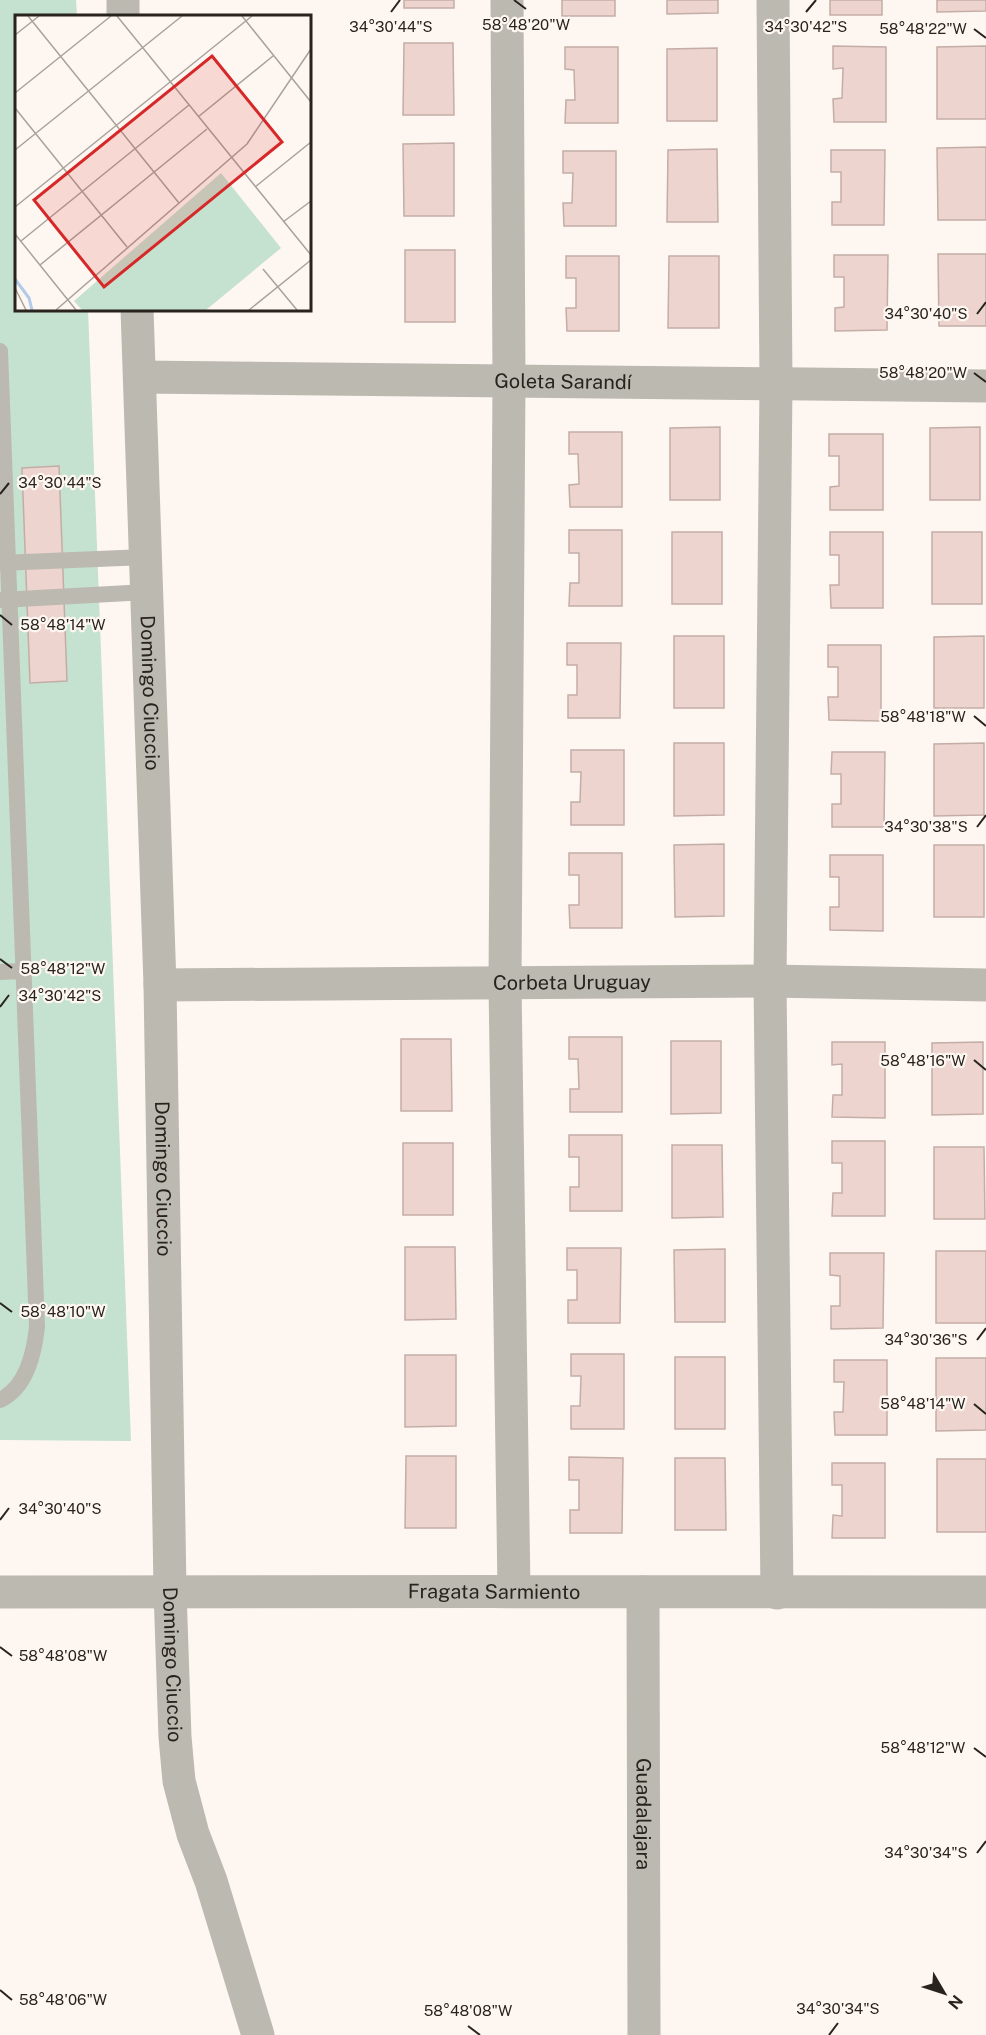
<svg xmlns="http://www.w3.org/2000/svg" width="986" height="2035" font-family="'Public Sans',sans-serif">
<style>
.green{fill:#c5e1cf}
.building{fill:#edd4ce;stroke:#c4ada7;stroke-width:1.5}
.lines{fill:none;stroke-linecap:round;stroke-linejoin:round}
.service{stroke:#bcb9b0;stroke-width:16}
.minor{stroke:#bcb9b0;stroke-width:33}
.ticks{fill:none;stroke:#29231d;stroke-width:2}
.labels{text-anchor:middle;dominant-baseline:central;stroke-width:4.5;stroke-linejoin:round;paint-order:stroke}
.street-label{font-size:20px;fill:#29231d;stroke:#fef7f1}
.inset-river{fill:none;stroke:#b3caeb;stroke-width:3}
.inset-road{fill:none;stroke:#a9a29c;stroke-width:1.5}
.view{fill:#d62828;fill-opacity:0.15;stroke:#d62828;stroke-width:3}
.inset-edge{fill:none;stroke:#29231d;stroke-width:3}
.ticks-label{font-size:15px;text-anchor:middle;fill:#29231d;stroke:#fef7f1;stroke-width:4.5;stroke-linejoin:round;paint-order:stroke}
</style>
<rect width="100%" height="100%" fill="#fef7f1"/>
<!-- green -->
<polygon class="green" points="0,0 76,0 77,16 16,16 16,309 88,309 131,1441 0,1440"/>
<!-- building -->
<g class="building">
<rect x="404" y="0" width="50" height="8"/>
<rect x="562" y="0" width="53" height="16"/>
<polygon points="667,0 718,0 718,13 667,14"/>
<rect x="830" y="0" width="52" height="15"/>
<polygon points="937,0 986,0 986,11 937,12"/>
<polygon points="404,43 453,43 454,115 403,115"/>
<polygon points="833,46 886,47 886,122 834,122 833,99 842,98 843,68 833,69"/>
<polygon points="986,46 986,119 937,119 937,47"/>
<polygon points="565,47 618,47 618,123 565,123 566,100 575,100 574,70 565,69"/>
<polygon points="717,48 717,121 667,121 667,49"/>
<polygon points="454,143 454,216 404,216 403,144"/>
<polygon points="986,147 986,220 938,220 937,148"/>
<polygon points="717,149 718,222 667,222 668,150"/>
<polygon points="831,150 885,150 884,225 832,225 832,202 841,202 841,172 831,172"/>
<polygon points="563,151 616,151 616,226 564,226 563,203 572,203 573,173 563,173"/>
<rect x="405" y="250" width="50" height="72"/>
<polygon points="938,254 986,254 986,326 939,326"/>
<polygon points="834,255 888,255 887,330 835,331 835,308 844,307 844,277 834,277"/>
<polygon points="566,256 619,256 619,331 567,331 566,308 576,308 576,278 566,278"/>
<polygon points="669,256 719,256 719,328 668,328"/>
<polygon points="720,427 720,500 670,500 670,428"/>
<polygon points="980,427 980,500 930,500 930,428"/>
<polygon points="569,432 622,432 622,507 570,507 569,485 579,484 578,454 569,454"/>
<polygon points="829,434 883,434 883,510 830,510 830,487 839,486 839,456 829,456"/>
<polygon points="59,466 67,681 30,683 22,468"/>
<polygon points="569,530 622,530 622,606 569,606 570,583 579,583 579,553 569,553"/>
<rect x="672" y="532" width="50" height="72"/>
<polygon points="830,532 883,532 883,608 831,608 830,585 839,585 839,555 830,555"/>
<rect x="932" y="532" width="50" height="72"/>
<rect x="674" y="636" width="50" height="72"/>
<polygon points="984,636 984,708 934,708 934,637"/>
<polygon points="567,643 621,643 620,718 568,718 568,695 577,695 577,665 567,665"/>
<polygon points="828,645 881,645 881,721 829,720 828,697 838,697 838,667 828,667"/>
<polygon points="674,743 724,743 724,815 674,816"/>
<polygon points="984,743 984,815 934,816 934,744"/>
<polygon points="571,750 624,750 624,825 571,825 571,802 580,802 581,772 571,772"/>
<polygon points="832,752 885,752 884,827 832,827 832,804 841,804 841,774 831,774"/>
<polygon points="724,844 724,916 675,917 674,845"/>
<rect x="934" y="845" width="50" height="72"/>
<polygon points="569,853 622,853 622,928 570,928 569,905 579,905 579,875 569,875"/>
<polygon points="830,855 883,855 883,931 830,930 830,907 839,907 839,877 830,877"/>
<polygon points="569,1037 622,1037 622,1112 570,1112 570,1089 579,1089 578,1059 569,1059"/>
<polygon points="401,1039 451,1039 452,1111 401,1111"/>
<polygon points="671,1041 721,1041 721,1113 671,1114"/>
<polygon points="832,1042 885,1042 885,1118 832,1117 833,1095 842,1095 842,1064 832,1065"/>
<polygon points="983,1042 983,1114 932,1115 932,1043"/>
<polygon points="569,1135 622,1135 622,1211 570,1211 570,1187 579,1187 579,1157 569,1157"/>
<polygon points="832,1141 885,1141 885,1216 832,1216 833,1193 842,1193 842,1163 832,1163"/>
<rect x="403" y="1143" width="50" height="72"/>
<polygon points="672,1145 722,1145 723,1217 672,1218"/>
<polygon points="934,1147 984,1147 985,1219 934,1219"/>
<polygon points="405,1247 455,1247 456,1319 405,1320"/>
<polygon points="567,1248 621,1248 620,1323 568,1323 568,1300 577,1300 577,1270 567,1270"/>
<polygon points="725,1249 725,1322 675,1322 674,1250"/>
<rect x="936" y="1251" width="50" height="72"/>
<polygon points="830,1253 884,1253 883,1328 831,1329 831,1306 840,1306 840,1276 830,1275"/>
<polygon points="571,1354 624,1354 624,1429 571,1429 571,1406 580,1406 581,1376 571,1376"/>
<polygon points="405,1355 456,1355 456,1426 405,1427"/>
<rect x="675" y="1357" width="50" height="72"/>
<polygon points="936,1358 986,1358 986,1430 936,1431"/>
<polygon points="834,1360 887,1360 887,1435 835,1435 834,1412 843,1412 844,1382 834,1382"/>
<polygon points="406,1456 456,1456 456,1528 405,1528"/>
<polygon points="569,1457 623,1458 622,1533 570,1533 570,1510 579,1510 579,1480 569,1480"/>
<polygon points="675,1458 725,1458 726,1530 675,1530"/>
<rect x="937" y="1459" width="49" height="73"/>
<polygon points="832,1463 885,1463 885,1538 832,1538 833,1515 842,1516 842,1485 832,1485"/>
</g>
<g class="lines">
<!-- service -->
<g class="service">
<path d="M0,351L37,1327C34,1353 27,1387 0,1400"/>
<polyline points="0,563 146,557"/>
<polyline points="1,600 147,592"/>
<polyline points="0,972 23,971"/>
</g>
<!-- minor -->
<g class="minor">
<polyline points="123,0 123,16"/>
<polyline points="507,0 509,381 505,984 514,1590"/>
<polyline points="773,0 776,384 770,981 777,1593"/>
<path id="s1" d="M137,309L160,985L170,1590L175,1737L179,1781L193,1834L211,1881L258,2035"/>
<path id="s2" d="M140,377L986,386"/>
<path id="s3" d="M160,985L770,981L986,985"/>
<path id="s4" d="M0,1592C329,1589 657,1594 986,1592"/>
<path id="s5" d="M643,1592L644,2035"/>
</g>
</g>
<!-- ticks -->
<path class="ticks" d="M514,0L526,9M391,12L400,0M806,12L816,0M974,29L986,38M977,314L986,302M974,373L986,382M0,494L9,483M0,615L12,625M974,716L986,726M977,827L986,815M0,959L12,968M0,1007L9,995M974,1060L986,1070M0,1303L12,1312M977,1340L986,1328M974,1404L986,1414M0,1520L9,1508M0,1647L12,1656M974,1748L986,1757M977,1853L986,1841M0,1990L12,2000M468,2026L480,2035M829,2035L838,2023"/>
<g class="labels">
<!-- street labels -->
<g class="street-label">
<text stroke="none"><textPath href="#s2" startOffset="423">Goleta Sarandí</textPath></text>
<text stroke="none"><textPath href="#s1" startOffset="384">Domingo Ciuccio</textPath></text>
<text stroke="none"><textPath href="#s3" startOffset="412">Corbeta Uruguay</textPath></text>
<text stroke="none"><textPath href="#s1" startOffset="870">Domingo Ciuccio</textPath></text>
<text stroke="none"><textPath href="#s4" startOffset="494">Fragata Sarmiento</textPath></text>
<text stroke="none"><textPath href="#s1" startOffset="1356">Domingo Ciuccio</textPath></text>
<text stroke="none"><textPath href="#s5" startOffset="222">Guadalajara</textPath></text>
</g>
</g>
<!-- overview -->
<g transform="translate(15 15)">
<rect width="296" height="296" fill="#fef7f1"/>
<path d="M206,158L266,233L191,295H67L59,286Z" fill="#c5e1cf"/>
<path class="inset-river" d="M0,264L14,283L17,295"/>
<path class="inset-road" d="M13,1L164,188M102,1L296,240M227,1L296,87M0,20L24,1M0,78L96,1M0,93L112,232M183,102L258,41M0,135L167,1M240,172L296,127M0,192L237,1M268,207L296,186M0,219L61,295M6,226L174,90M25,250L192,114M248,254L282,295M0,273L11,295M41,295L232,129L296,34M234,295L296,245"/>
<path class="view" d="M197,41L267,127L89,272L19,185Z"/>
<rect width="296" height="296" class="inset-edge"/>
</g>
<g class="ticks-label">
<text x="526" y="30">58°48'20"W</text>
<text x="391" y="32">34°30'44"S</text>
<text x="806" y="32">34°30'42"S</text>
<text x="923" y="34">58°48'22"W</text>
<text x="926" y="319">34°30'40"S</text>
<text x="923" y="378">58°48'20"W</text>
<text x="60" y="488">34°30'44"S</text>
<text x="63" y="630">58°48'14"W</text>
<text x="923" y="722">58°48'18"W</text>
<text x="926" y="832">34°30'38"S</text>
<text x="63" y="974">58°48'12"W</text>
<text x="60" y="1001">34°30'42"S</text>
<text x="923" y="1066">58°48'16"W</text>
<text x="63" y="1317">58°48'10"W</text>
<text x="926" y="1345">34°30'36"S</text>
<text x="923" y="1409">58°48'14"W</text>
<text x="60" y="1514">34°30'40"S</text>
<text x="63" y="1661">58°48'08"W</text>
<text x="923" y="1753">58°48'12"W</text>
<text x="926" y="1858">34°30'34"S</text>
<text x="63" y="2005">58°48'06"W</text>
<text x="838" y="2014">34°30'34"S</text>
<text x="468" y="2016">58°48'08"W</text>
</g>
<!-- north arrow -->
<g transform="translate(944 1993) rotate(129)" stroke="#fef7f1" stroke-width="4.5" paint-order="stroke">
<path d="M0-4.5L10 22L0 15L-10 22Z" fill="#29231d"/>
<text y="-9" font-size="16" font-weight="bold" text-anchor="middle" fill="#29231d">N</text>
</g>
</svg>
